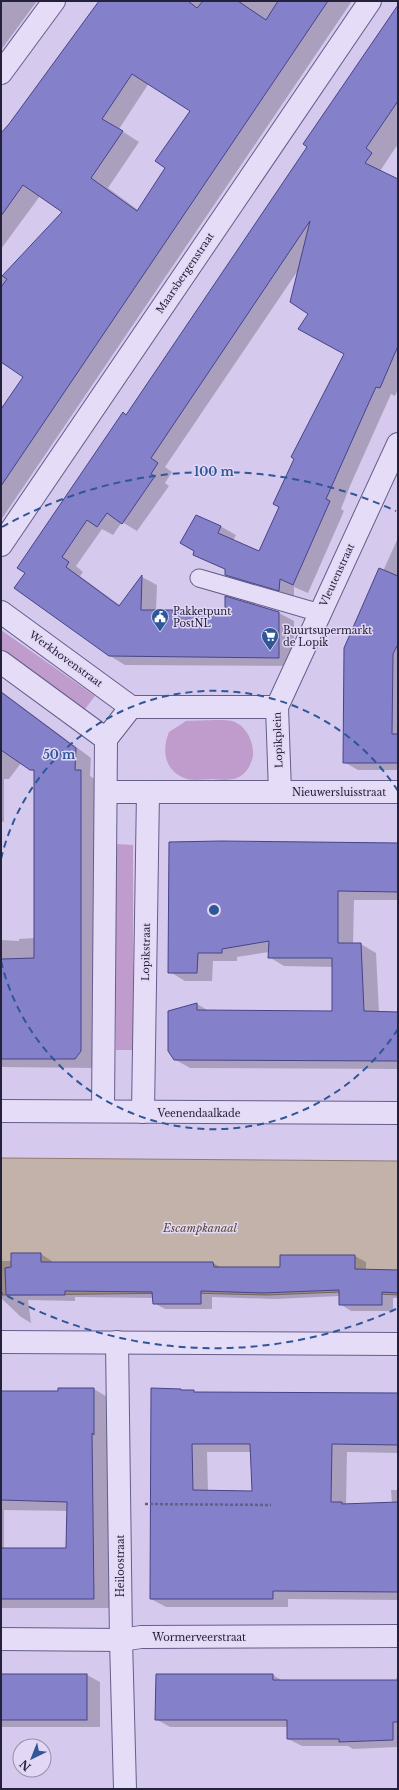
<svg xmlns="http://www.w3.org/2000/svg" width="399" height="1790" font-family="'Libre Baskerville',serif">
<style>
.green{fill:#c09ccc}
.water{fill:#c2b2a9;stroke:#907c70}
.shadow{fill:#0003;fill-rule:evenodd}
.building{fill:#8480ca;stroke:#464488;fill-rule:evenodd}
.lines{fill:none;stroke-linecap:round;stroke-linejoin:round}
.lane-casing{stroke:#655e89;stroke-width:19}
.street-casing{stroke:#655e89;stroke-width:24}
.path{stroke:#655e89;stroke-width:2.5;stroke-dasharray:3 2;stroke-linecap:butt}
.lane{stroke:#e5dcf8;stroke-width:17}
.street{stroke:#e5dcf8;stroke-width:22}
.ring{fill:none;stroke:#2f5697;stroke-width:2;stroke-dasharray:7 5}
.labels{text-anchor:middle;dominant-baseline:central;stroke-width:3;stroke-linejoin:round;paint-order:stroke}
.street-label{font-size:10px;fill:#24213a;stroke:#e2d8f5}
.poi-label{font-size:10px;fill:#24213a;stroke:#e2d8f5;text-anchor:start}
.water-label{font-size:11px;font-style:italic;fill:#594831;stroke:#e2d8f5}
.centre{fill:#2f5697;stroke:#e2d8f5;stroke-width:2}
.ring-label{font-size:12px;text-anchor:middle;font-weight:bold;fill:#2f5697;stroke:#e2d8f5;stroke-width:3;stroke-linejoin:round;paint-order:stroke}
</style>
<rect width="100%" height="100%" fill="#d5c9ee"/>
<!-- green -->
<g class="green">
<polygon points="1,630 95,696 85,709 1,649"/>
<path d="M186,721C198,721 221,719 232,721C246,725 254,742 253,755C252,763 247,773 239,777C231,781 220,780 212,779C204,779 194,781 187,779C165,772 161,751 169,732Z"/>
<polygon points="116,844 133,845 133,1050 116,1050"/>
</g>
<!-- water -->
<polygon class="water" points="1,1158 398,1161 398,1295 340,1292 267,1295 190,1293 1,1295"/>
<!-- shadow -->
<g class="shadow">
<polygon points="1,1 37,1 1,50"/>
<path d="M100,1H352L1,520V411L25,376L1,360V279L63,212L40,196L1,249V137ZM149,83L192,111L167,168L138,210L108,188L139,142L119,129Z"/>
<polygon points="398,5 398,144 380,171 398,180 398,389 395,396 391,394 350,486 341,509 344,511 308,593 294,587 294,599 242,583 226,575 226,570 194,554 220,526 236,535 233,541 260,552 345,354 310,313 299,269 165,467 172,472 165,483 169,486 137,531 122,522 113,535 102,529 76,566 83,572 80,576 121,606 142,577 157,585 156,611 279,613 294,621 294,666 125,665 110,656 26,573 123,413 127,416 309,146"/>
<polygon points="398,538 398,770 358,770 344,762 383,571"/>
<polygon points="1,691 91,758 90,776 96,780 96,1060 91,1068 1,1067 1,940 19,941 19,939 34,938 35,772 21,763 9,779 4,779 4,822 1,821"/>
<polygon points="170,843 398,844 398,900 354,900 353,944 361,944 376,953 379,1012 398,1012 398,1069 190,1068 174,1059 197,1004 209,1011 333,1012 333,967 284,966 269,957 269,952 237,957 237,961 213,961 212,981 185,981 170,972"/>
<polygon points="41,1254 52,1261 52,1263 213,1263 222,1268 281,1268 355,1256 366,1262 366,1270 398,1271 398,1298 393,1298 393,1311 351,1311 340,1304 340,1296 275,1299 212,1297 212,1309 165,1309 154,1303 153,1298 75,1297 75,1301 28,1300 31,1323 21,1317 1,1298 1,1261 12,1261"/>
<path d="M94,1389L109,1398L108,1442L109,1608H1V1392H59ZM4,1510L68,1511L67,1549H4Z"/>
<path d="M181,1390L197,1393L398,1394V1453L347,1452L346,1505L392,1504L391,1490H398V1600L288,1599V1607H166L151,1599ZM207,1452H252L253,1492L208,1491Z"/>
<polygon points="1,1675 87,1675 100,1682 100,1727 1,1727"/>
<polygon points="273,1675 283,1681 397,1681 396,1678 398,1678 398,1747 353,1749 348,1746 302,1746 288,1739 288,1727 170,1727 156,1719"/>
</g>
<!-- building -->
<g class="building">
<path d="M99,1H188L197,8L203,1H238L266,20L278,1H328L1,486V409L23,377L1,362V287L7,279L2,276L62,212L23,185L1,216V133L9,124ZM132,74L190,111L155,161L165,168L137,211L91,178L123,131L102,119Z"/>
<polygon points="398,5 398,101 366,148 372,153 365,163 398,179 398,346 380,388 376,387 366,409 326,499 330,501 293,585 280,579 279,591 225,575 225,569 193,555 194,551 180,543 196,515 221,526 218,533 259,551 279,507 273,504 294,459 291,457 344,354 298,329 308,314 290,302 310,221 151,458 158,463 151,474 155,476 122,524 107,513 97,527 87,520 62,557 69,562 66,567 119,606 142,575 141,610 225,610 225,596 279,612 279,658 109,656 14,588 25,573 17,568 123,412 126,415 307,147 303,144"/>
<polygon points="379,568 398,576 398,644 393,654 392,734 398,734 398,763 343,763 344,648"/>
<polygon points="1,692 76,748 75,770 81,770 81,1051 75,1059 1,1059 1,959 34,958 34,770 30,770 1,750"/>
<polygon points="221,841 398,843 398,892 338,891 338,943 361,943 364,1011 398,1012 398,1061 174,1060 168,1051 168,1011 197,1003 197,1010 332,1011 332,958 268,958 269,941 222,949 222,953 198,953 197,973 168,973 169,842"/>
<polygon points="11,1253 41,1253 41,1262 213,1262 214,1267 280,1267 280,1255 355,1255 355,1269 398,1270 398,1293 382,1292 382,1305 339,1305 339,1290 263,1293 201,1291 201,1304 153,1304 152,1292 65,1291 65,1295 6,1295 5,1268 11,1267"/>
<polygon points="58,1388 94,1388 94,1435 92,1433 94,1599 1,1599 1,1548 66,1548 67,1502 1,1500 1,1391 58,1391"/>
<path d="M151,1388L181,1389V1390H194V1392L398,1393V1445L332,1444L331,1502H342V1504L398,1502V1592L273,1591V1599H150ZM192,1444H250L252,1491L193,1490Z"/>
<rect x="1" y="1674" width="86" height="46"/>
<polygon points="156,1674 273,1674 273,1680 398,1680 398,1722 393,1722 393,1740 339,1742 339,1739 287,1739 287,1720 155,1720"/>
</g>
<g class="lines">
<defs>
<polyline id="lane" points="199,578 320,613"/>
<g id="street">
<polyline points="1,73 54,1"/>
<polyline points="1,545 370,1"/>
<polyline points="1,612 131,707"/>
<polyline points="1,662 106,739"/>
<polyline points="277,707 398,444"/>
<polyline points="106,792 280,792 277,707 131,707"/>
<polyline points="280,792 398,792"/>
<polyline points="1,1111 398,1113"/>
<polyline points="103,1111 106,739 131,707"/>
<polyline points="143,1112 148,792"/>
<polyline points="1,1342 398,1344"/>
<polyline points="117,1342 121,1640 125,1789"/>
<polyline points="1,1639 121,1640 141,1637 398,1636"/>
</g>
</defs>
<!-- lane casing -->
<use href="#lane" class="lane-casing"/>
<!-- street casing -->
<use href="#street" class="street-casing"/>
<!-- path -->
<polyline class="path" points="145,1504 271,1505"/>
<!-- lane -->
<use href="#lane" class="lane"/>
<!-- street -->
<use href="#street" class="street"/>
</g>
<!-- distance rings -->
<g class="ring">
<path d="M398 1029A219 219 0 0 1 1 961M1 859A219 219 0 0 1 398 791"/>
<path d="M396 1309A438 438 0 0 1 2 1293M2 527A438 438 0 0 1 396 511"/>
</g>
<!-- icons -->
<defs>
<symbol id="civic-pin" viewBox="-11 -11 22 30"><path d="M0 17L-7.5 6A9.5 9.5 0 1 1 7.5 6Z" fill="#2f5697" stroke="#e2d8f5"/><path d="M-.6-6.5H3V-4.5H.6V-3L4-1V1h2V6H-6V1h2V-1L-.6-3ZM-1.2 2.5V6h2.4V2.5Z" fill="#fff"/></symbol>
<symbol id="supermarket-pin" viewBox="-11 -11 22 30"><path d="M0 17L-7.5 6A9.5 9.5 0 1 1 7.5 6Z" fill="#2f5697" stroke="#e2d8f5"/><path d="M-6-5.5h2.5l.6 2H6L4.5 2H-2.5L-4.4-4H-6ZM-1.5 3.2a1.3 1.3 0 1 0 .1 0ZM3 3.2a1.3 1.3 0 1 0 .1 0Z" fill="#fff"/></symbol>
</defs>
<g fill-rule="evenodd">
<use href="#civic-pin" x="150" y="607" width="20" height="27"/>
<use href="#supermarket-pin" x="260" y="626" width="20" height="27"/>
</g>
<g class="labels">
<!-- street labels -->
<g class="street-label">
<text transform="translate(185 273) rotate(-56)">Maarsbergenstraat</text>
<text transform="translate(337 575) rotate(-65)">Vleutenstraat</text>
<text transform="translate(66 659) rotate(36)">Werkhovenstraat</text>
<text transform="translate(278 740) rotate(-92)">Lopikplein</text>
<text x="339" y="792">Nieuwersluisstraat</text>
<text transform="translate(146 952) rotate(-89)">Lopikstraat</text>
<text x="199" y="1113">Veenendaalkade</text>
<text transform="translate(120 1566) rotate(-90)">Heiloostraat</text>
<text x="199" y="1637">Wormerveerstraat</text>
</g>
<!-- poi labels -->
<g class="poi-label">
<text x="173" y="611">Pakketpunt<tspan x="173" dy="12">PostNL</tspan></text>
<text x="283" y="630">Buurtsupermarkt<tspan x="283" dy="12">de Lopik</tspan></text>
</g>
<!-- water labels -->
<g class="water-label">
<text x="200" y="1228">Escampkanaal</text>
</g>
</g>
<circle cx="214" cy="910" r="6" class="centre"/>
<g class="ring-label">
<text x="214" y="476">100 m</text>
<text x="59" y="759">50 m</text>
</g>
<!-- border -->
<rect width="399" height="1790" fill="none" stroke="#24213a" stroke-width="4"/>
<!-- north arrow -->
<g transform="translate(32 1758) rotate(223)"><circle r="19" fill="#e2d8f5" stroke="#968faa"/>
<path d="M0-3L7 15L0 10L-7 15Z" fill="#2f5697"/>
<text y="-6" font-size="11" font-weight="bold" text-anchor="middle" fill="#24213a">N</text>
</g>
</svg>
